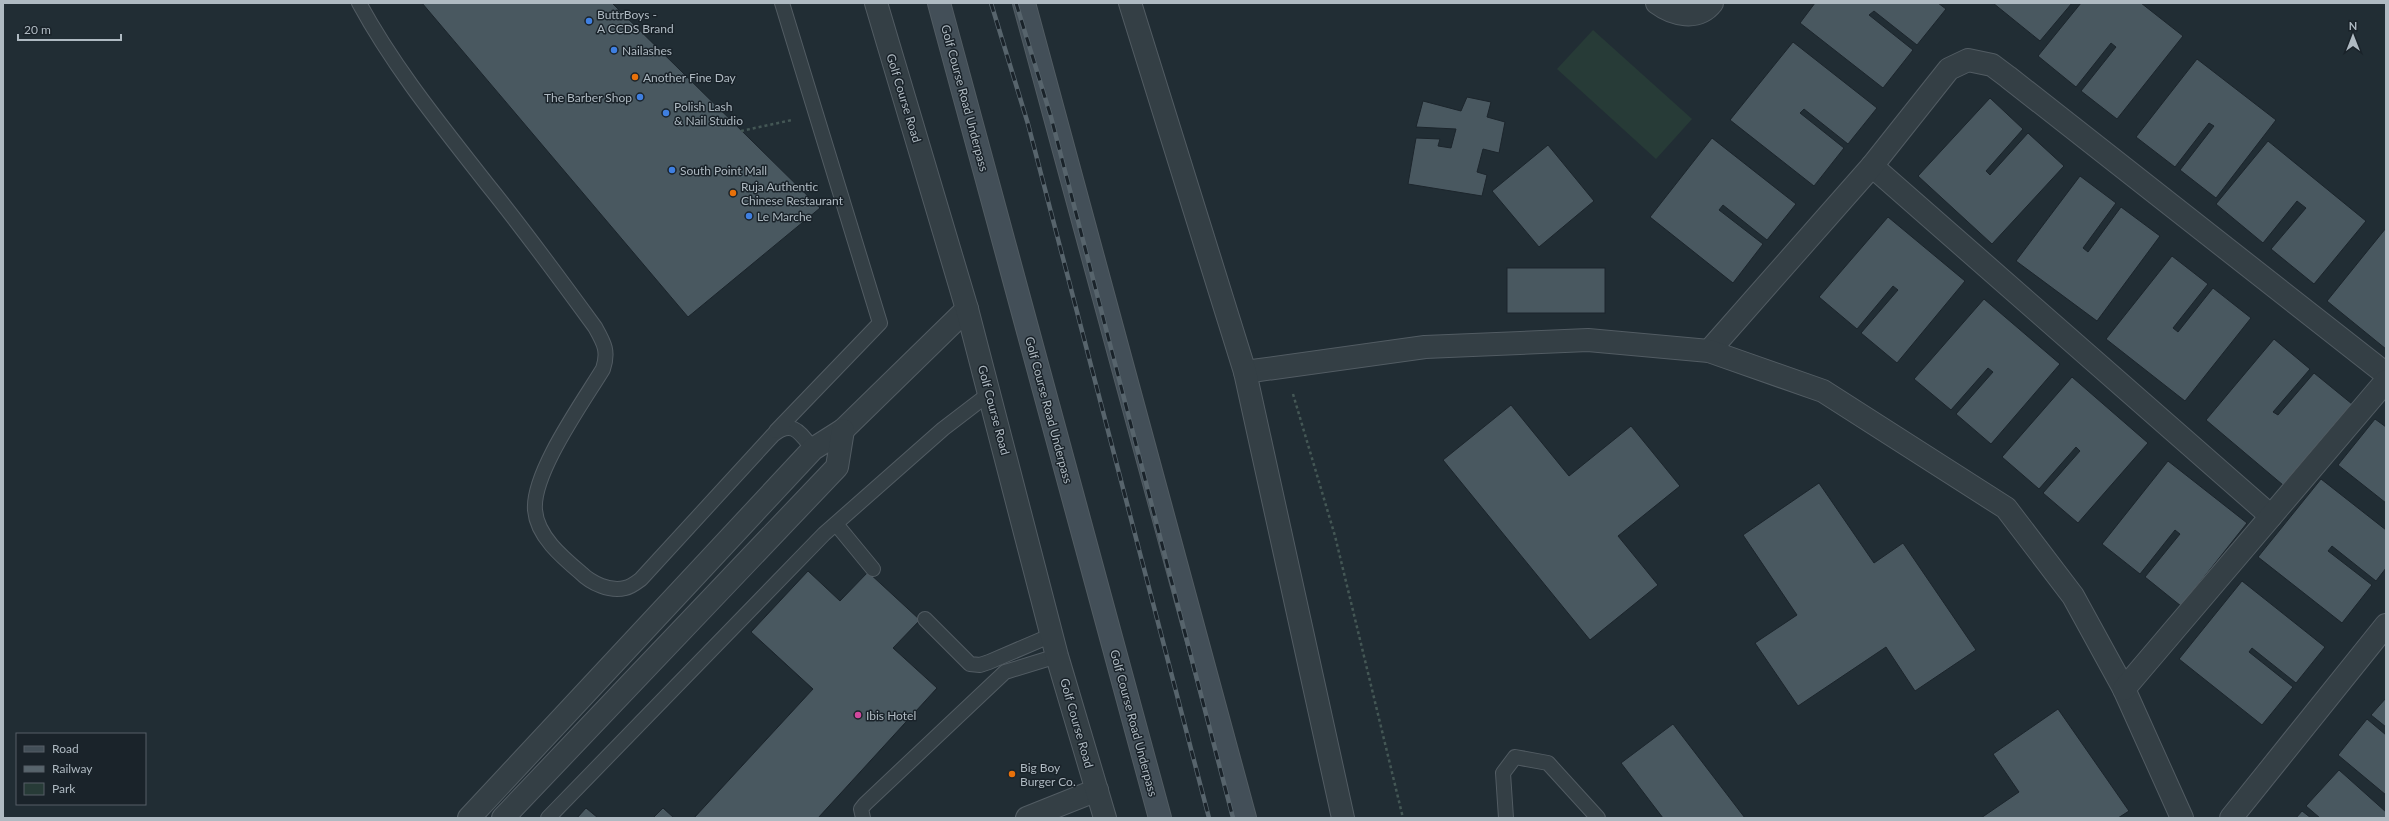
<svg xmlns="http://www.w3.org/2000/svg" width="2389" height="821" font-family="Lato,sans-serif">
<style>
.green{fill:#273b37}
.building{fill:#495860;stroke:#1c252c}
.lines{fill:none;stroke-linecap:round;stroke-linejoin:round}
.service-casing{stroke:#525c63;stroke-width:16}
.minor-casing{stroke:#525c63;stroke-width:24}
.tertiary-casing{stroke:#525c63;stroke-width:24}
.secondary-casing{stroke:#525c63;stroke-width:24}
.path{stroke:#445755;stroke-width:2.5;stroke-dasharray:3 3;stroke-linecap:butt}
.service{stroke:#343f45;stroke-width:14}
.minor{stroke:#343f45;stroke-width:22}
.tertiary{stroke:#343f45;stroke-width:22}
.secondary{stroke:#434f58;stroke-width:22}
.rail-casing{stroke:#57646c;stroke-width:4.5}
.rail{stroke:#1a232a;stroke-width:3;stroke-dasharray:9;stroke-linecap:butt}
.shop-dot{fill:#3f7fe0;stroke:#1a232a;stroke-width:1.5}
.food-dot{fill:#e8710a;stroke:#1a232a;stroke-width:1.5}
.hotel-dot{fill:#d1479c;stroke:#1a232a;stroke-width:1.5}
.labels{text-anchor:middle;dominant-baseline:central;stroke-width:3;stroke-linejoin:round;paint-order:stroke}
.poi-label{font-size:12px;fill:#afbac2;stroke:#1a232a;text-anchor:start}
.street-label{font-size:12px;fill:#afbac2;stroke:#1a232a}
</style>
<rect width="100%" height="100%" fill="#212d34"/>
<!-- green -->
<polygon class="green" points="1593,30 1692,119 1656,159 1557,69"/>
<!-- building -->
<g class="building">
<polygon points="422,3 612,3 820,208 688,317"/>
<polygon points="1815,3 1938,3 1946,9 1917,45 1874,11 1869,15 1913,50 1883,88 1800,23"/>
<polygon points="1993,3 2072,3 2040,41"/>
<polygon points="2081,3 2141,3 2183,36 2117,119 2081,91 2116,47 2111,43 2076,87 2038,56"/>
<polygon points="1793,42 1877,108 1848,144 1804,109 1800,113 1844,148 1814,186 1730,120"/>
<polygon points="2197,59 2276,120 2216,198 2180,170 2214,126 2209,123 2175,167 2136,137"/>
<polygon points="1467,97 1491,102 1487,117 1505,122 1499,153 1483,149 1477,172 1487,175 1482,196 1408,184 1416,138 1440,139 1438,146 1451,148 1456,129 1416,127 1423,101 1461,111"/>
<polygon points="1990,98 2023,129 1986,171 1990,175 2028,133 2064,166 1992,244 1918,176"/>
<polygon points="1712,138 1796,204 1767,240 1723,205 1719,210 1763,244 1733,283 1650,217"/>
<polygon points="2268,141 2366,221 2314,284 2271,249 2306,208 2297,201 2263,243 2216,204"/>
<polygon points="1548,145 1594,201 1539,247 1492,191"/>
<polygon points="2080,176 2116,203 2083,248 2088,252 2121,207 2160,236 2097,321 2016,261"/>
<polygon points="1888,217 1965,281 1897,363 1861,333 1898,290 1893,286 1857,329 1819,297"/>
<polygon points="2386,228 2386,349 2327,301"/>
<polygon points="2172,256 2208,284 2173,328 2178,332 2213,288 2251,318 2185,401 2106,339"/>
<rect x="1507" y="268" width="98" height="45"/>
<polygon points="1984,299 2060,364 1991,444 1956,414 1993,372 1988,368 1951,410 1914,379"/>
<polygon points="2274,339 2310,369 2273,412 2278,415 2314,373 2352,404 2283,485 2206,420"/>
<polygon points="2072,377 2148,443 2078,523 2043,493 2080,451 2076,447 2039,489 2002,457"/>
<polygon points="1511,405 1569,476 1631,426 1680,486 1618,536 1658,585 1590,640 1443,460"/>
<polygon points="2375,419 2386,427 2386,503 2338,465"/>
<polygon points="2168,461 2247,523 2181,606 2145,577 2180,534 2175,530 2140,574 2102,544"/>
<polygon points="2321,479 2386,530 2386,568 2376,581 2332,546 2328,551 2372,585 2342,623 2258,557"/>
<polygon points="1819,483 1874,563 1903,543 1976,650 1915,691 1886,647 1798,706 1755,643 1797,615 1743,535"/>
<polygon points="808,571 840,601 868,572 920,620 893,648 937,688 818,818 694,818 813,689 751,632"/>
<polygon points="808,571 840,601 868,572 920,620 893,648 937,688 818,818 694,818 813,689 751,632"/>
<polygon points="2242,581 2325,647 2296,683 2252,648 2249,652 2293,687 2262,725 2179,659"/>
<polygon points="2386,698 2386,727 2371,715"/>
<polygon points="2058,709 2129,811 2118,818 1981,818 2019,792 1993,754"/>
<polygon points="2367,719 2386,735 2386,795 2338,755"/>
<polygon points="1673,724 1745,818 1663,818 1621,763"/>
<polygon points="2339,770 2386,812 2386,818 2320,818 2306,806"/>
<polygon points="586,808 598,818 577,818"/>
<polygon points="586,808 598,818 577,818"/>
<polygon points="663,808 674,818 653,818"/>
<polygon points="663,808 674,818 653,818"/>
<polygon points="2302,811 2311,818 2296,818"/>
</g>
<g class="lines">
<defs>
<g id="service">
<path d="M359,3C395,69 441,125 487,184C525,231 560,279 595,327C604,343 609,351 603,369C583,402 532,473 535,510C537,536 562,557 581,573C591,583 610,592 625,588C631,587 637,582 641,579L773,435C793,419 800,433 813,449"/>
<polyline points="776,431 880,323 782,3"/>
<polyline points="836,524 873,569"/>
<polyline points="925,619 970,664 980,665 989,662 1052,635"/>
<polyline points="548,818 824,534 943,429 990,393"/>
<polyline points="863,818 861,809 865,804 1005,672 1057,656"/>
<polyline points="1506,818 1503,773 1515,757 1548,763 1598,818"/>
</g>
<g id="minor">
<path d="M1657,3C1673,15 1698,21 1712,3"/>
<polyline points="1872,166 2271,516"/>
<polyline points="1709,351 1872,166 1949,69 1968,60 1992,65 2008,77 2386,374"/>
<polyline points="1245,372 1425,347 1588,340 1709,351 1823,391 2006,508 2073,596 2124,689 2182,818"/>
<polyline points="2124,689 2386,381"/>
<polyline points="469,818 813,449 843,430 967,309"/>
<polyline points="503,818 837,467 843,430"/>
<polyline points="1027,818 1097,790"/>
<polyline points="2231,818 2386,625"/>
</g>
<g id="tertiary">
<polyline points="876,3 967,309 1057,656 1105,818"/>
<polyline points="1130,3 1245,372 1343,818"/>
</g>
<g id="secondary">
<polyline points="939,3 1160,818"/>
<polyline points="1024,3 1245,818"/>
</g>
</defs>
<!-- service casing -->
<use href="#service" class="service-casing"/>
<!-- minor casing -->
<use href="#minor" class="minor-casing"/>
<!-- tertiary casing -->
<use href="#tertiary" class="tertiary-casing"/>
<!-- secondary casing -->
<use href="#secondary" class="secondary-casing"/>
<!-- path -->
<g class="path">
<polyline points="741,131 792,120"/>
<polyline points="1293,394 1335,536 1403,818"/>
</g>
<!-- service -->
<use href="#service" class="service"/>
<!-- minor -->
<use href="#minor" class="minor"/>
<!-- tertiary -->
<use href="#tertiary" class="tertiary"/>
<!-- secondary -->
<use href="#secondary" class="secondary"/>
<defs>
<g id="rail">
<polyline points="991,3 1028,124 1209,818"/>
<polyline points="1016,3 1051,117 1233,818"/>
</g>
</defs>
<!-- rail casing -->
<use href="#rail" class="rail-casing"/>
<!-- rail -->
<use href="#rail" class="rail"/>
</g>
<!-- markers -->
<g class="shop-dot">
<circle cx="589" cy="21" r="4"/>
<circle cx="614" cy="50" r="4"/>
<circle cx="640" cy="97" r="4"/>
<circle cx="666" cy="113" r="4"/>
<circle cx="672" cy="170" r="4"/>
<circle cx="749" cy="216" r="4"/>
</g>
<g class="food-dot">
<circle cx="635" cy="77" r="4"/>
<circle cx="733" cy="193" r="4"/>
<circle cx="1012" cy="774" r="4"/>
</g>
<circle class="hotel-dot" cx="858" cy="715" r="4"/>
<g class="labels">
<!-- poi labels -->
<g class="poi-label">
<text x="597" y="14">ButtrBoys -<tspan x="597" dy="14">A CCDS Brand</tspan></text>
<text x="622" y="50">Nailashes</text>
<text x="643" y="77">Another Fine Day</text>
<text x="632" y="97" text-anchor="end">The Barber Shop</text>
<text x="674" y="106">Polish Lash<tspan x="674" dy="14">&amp; Nail Studio</tspan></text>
<text x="680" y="170">South Point Mall</text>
<text x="741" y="186">Ruja Authentic<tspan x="741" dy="14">Chinese Restaurant</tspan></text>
<text x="757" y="216">Le Marche</text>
<text x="866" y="715">Ibis Hotel</text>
<text x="1020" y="767">Big Boy<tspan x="1020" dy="14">Burger Co.</tspan></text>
</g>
<!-- street labels -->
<g class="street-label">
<text transform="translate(904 98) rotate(73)">Golf Course Road</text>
<text transform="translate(965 98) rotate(75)">Golf Course Road Underpass</text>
<text transform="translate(994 410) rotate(75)">Golf Course Road</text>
<text transform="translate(1049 410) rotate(75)">Golf Course Road Underpass</text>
<text transform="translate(1077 723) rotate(74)">Golf Course Road</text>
<text transform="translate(1134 723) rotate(75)">Golf Course Road Underpass</text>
</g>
</g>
<!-- border -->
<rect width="2389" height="821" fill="none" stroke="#afbac2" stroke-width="8"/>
<!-- legend -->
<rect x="16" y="733" width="130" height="72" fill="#1a232a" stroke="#565f67"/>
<rect x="24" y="746" width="20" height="6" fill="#434f58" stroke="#565f67"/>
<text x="52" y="753" font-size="12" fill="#afbac2">Road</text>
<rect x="24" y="766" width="20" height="6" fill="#57646c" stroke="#565f67"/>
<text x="52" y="773" font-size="12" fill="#afbac2">Railway</text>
<rect x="24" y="783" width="20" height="12" fill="#273b37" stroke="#565f67"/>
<text x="52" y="793" font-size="12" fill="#afbac2">Park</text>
<!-- north arrow -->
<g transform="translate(2353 36)" stroke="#1a232a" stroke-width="3" paint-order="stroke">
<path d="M0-3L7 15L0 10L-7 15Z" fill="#afbac2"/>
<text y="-6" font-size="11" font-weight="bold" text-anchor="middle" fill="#afbac2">N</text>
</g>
<!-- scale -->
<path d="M18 34v6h103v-6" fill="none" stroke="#afbac2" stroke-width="2"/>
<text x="24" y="34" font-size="12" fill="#afbac2" stroke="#1a232a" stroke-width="3" paint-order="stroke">20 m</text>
</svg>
